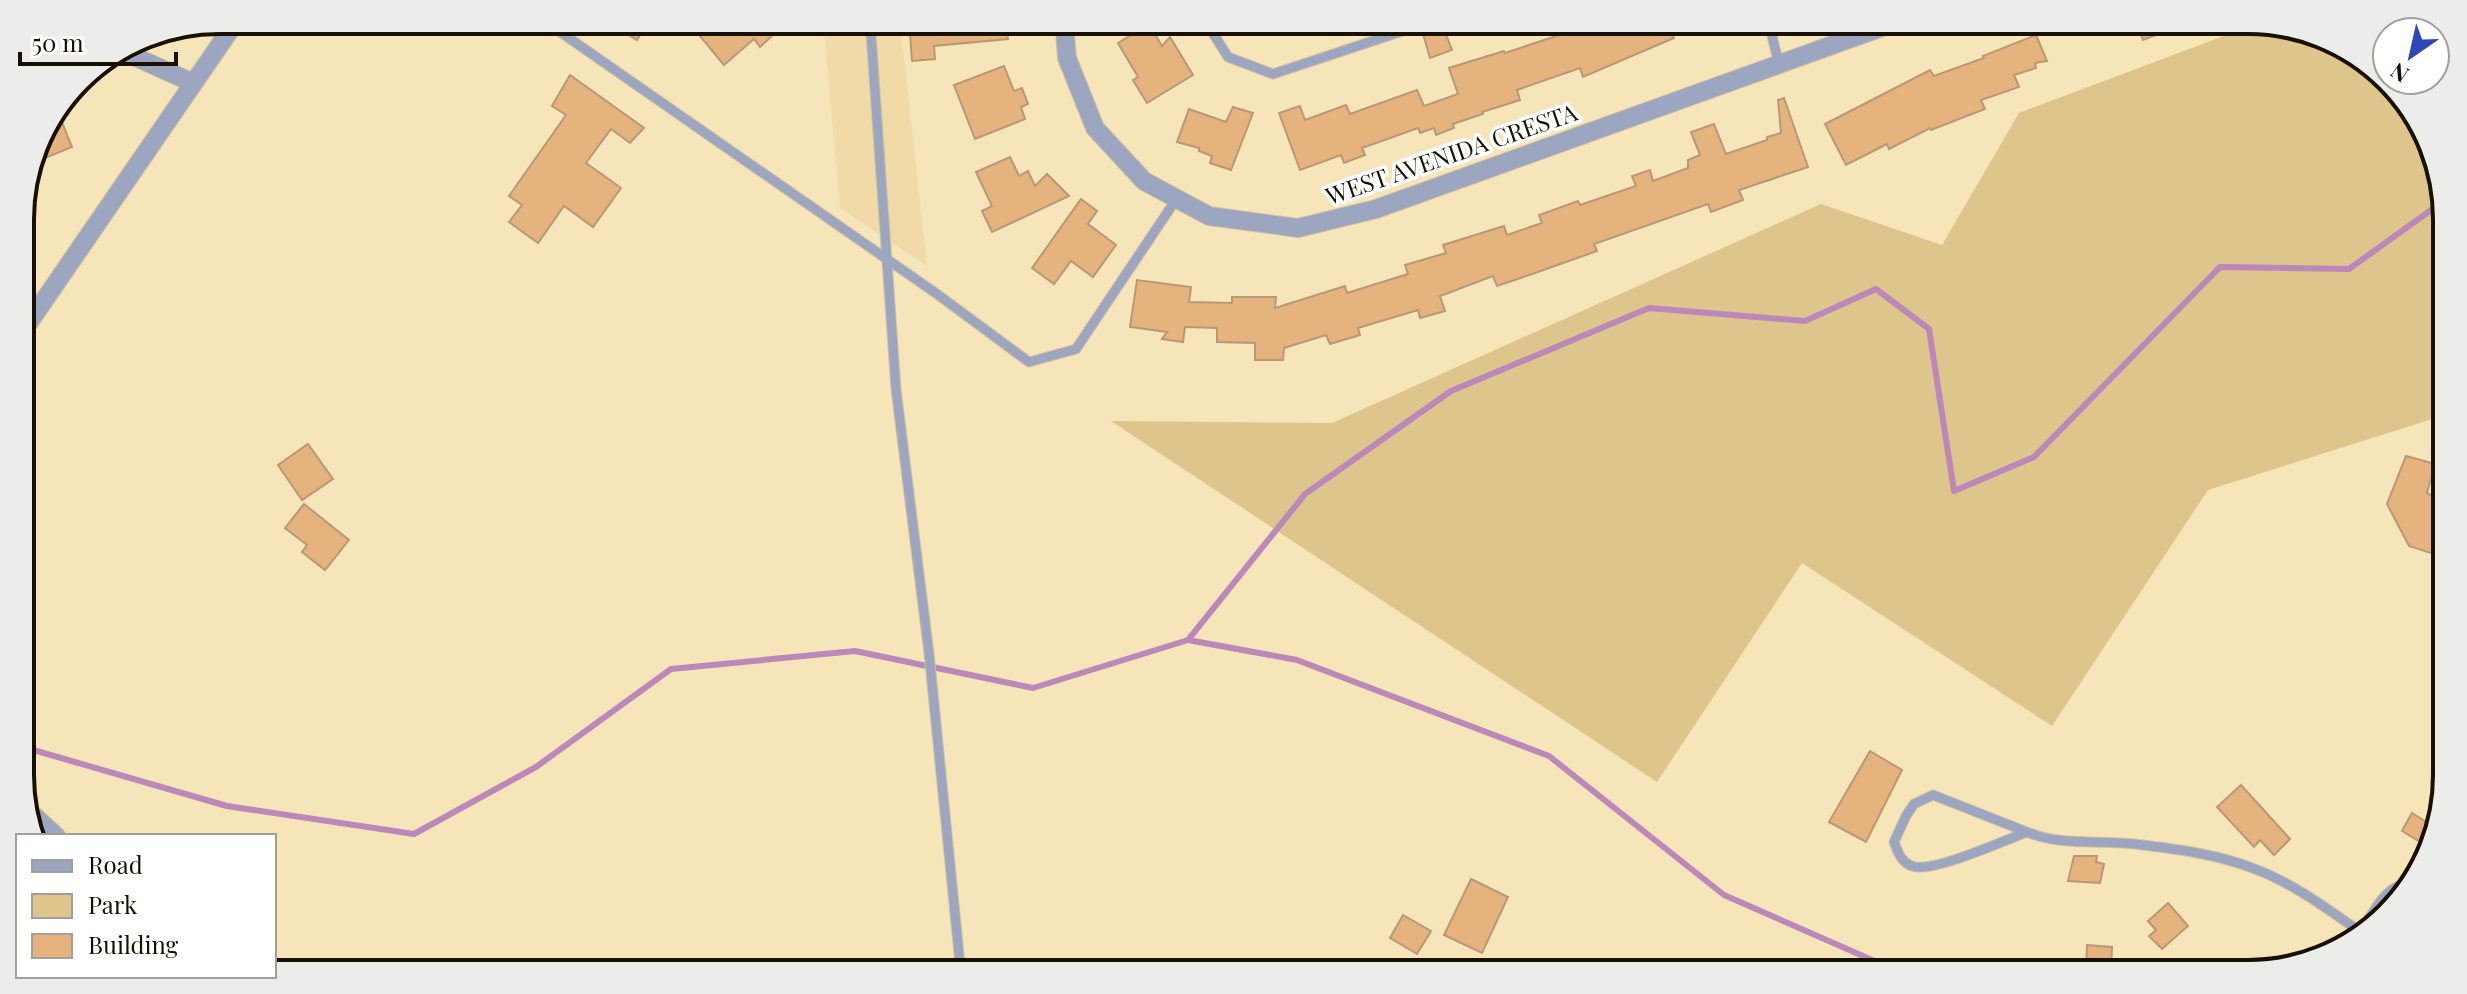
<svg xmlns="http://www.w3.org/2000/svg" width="2467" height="994" font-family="'Playfair Display',serif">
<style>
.built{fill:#f0dba8}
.green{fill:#ddc58c}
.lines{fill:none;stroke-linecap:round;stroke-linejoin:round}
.stream{stroke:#bb88b9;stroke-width:6}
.building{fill:#e5b37e;stroke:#b89877;stroke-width:2}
.lane-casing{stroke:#d3c39d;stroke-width:11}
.street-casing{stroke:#d3c39d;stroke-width:20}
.lane{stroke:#9ca6c1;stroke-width:9}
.street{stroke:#9ca6c1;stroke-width:18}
.labels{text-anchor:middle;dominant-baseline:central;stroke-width:7;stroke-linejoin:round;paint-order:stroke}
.street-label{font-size:24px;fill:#171003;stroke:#fff}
.rim{fill:none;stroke:#171003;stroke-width:4}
</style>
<rect width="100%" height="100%" fill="#f7e5ba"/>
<!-- built -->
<polygon class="built" points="823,20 900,20 927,266 840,208"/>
<!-- green -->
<polygon class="green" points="2261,22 2312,31 2406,98 2445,193 2442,416 2208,490 2052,726 1802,563 1657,782 1111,421 1332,423 1821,204 1942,245 2019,113"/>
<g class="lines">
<!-- stream -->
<g class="stream">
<polyline points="1188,640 1297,660 1549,756 1724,895 1904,974"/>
<polyline points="23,747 227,806 414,834 536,767 671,669 855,651 1033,688 1188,640 1305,494 1451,391 1649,308 1805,321 1876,289 1929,329 1954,491 2034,457 2220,267 2349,269 2445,200"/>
</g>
</g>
<!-- building -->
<g class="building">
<polygon points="604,20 649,20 637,40"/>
<polygon points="717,20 760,20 773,35 760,47 754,39 724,65 699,35"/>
<polygon points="909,20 1006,20 1008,39 934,46 935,59 912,61"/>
<polygon points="1564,20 1588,20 1593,34 1625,20 1706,20 1707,25 1672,35 1674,38 1583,77 1580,68 1517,90 1520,100 1482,112 1483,114 1453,124 1454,128 1436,135 1434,128 1420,133 1418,128 1362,148 1365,155 1344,163 1341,155 1300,170 1279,113 1300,106 1305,120 1346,105 1350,114 1417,90 1424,106 1458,94 1449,68 1504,51 1505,53 1568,32"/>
<polygon points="2135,20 2192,20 2192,21 2143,40"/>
<polygon points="1149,24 1162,46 1170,37 1193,75 1147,103 1133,80 1138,77 1118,43"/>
<polygon points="1443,27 1452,50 1430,58 1423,34"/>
<polygon points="2036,35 2047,61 2035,63 2036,68 2014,75 2019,87 1981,100 1985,109 1931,130 1930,128 1889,149 1887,144 1846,165 1825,124 1930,70 1934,76 1984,58 1983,56"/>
<polygon points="1004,66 1014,91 1022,88 1028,104 1021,107 1025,119 975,139 954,85"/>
<polygon points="570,75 644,128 630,143 611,129 586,163 621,188 593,227 564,206 538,243 509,222 522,205 509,196 566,115 552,106"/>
<polygon points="1784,98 1808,167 1739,190 1743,200 1711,212 1708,204 1594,244 1597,251 1535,273 1497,286 1493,276 1440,296 1445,311 1420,318 1418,310 1358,328 1360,335 1330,344 1326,335 1284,348 1283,360 1255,360 1255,343 1217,342 1217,328 1185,327 1183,342 1162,339 1167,332 1130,327 1137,280 1191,287 1189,302 1232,303 1232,297 1276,297 1275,308 1345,286 1347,293 1408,274 1405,265 1446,253 1443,245 1504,226 1507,235 1542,223 1539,215 1578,201 1580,205 1636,186 1632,176 1650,170 1653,181 1688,168 1688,160 1700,155 1691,132 1714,124 1726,154 1767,140 1767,137 1781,133 1778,100"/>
<polygon points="1233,107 1253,113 1231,170 1210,163 1212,156 1199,151 1199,148 1177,142 1189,109 1226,122"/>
<polygon points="57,110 72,147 45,158 38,141 40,132"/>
<polygon points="1010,157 1019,176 1028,171 1035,186 1047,174 1069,196 992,232 982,211 992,206 976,172"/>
<polygon points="1081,199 1097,211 1088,224 1116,245 1093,277 1071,261 1054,284 1032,268"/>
<polygon points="308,444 333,479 302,500 278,465"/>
<polygon points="2406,456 2435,464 2427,493 2441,500 2440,556 2409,546 2387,504"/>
<polygon points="304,504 349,540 325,570 302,552 307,545 285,528"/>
<polygon points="1870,751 1902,770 1866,842 1829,822"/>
<polygon points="2241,785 2290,839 2274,855 2260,840 2254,847 2217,807"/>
<polygon points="2412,813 2436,828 2436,839 2430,848 2402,831"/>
<polygon points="2074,856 2097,856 2096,862 2104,864 2100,883 2068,881"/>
<polygon points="1471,879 1508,897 1482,953 1444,935"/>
<polygon points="2168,903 2188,926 2162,949 2149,936 2156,930 2148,921"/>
<polygon points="1403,915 1431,931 1417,954 1390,938"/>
<polygon points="2087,945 2112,947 2111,971 2108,974 2086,974"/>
</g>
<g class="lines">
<defs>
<g id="lane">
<polyline points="543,20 937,294 1029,362 1076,349 1177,198"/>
<polyline points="870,20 896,389 929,653 961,974"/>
<polyline points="1209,20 1209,27 1228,57 1273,74 1436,20"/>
<polyline points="1768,20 1779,64"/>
<path d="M2027,832C2005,840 1931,874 1912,866C1901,862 1898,852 1894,842L1906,816L1914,804L1933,795L2027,832C2060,846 2100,840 2135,844C2176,849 2217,854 2255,869C2295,884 2330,911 2365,935"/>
<path d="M2361,932C2371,916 2383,889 2404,884"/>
</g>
<g id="street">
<polyline points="1064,20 1067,58 1095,128 1144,181 1209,216 1298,228 1376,209 1902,20"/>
<polyline points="120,50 193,83"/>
<polyline points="21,334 237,20"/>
<polyline points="24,807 56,836"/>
</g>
</defs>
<!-- lane casing -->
<use href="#lane" class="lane-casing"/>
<!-- street casing -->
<use href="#street" class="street-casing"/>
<!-- lane -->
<use href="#lane" class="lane"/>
<!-- street -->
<use href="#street" class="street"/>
</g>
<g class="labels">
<!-- street labels -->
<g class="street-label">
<text transform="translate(1451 153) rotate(-19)">WEST AVENIDA CRESTA</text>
</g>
</g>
<!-- crop -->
<path d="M0 0H2467V994H0ZM219 34H2248A185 185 0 0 1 2433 219V775A185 185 0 0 1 2248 960H219A185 185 0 0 1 34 775V219A185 185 0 0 1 219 34Z" fill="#ececeb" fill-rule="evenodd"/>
<path class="rim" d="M219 34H2248A185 185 0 0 1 2433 219V775A185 185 0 0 1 2248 960H219A185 185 0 0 1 34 775V219A185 185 0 0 1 219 34Z"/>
<!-- legend -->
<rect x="16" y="834" width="260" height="144" fill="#ffffff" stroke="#a29f9a" stroke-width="2"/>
<rect x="32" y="860" width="40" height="12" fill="#9ca6c1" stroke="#a29f9a" stroke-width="2"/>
<text x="88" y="874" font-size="24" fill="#171003">Road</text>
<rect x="32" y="894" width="40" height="24" fill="#ddc58c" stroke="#a29f9a" stroke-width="2"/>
<text x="88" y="914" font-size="24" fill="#171003">Park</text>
<rect x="32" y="934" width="40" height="24" fill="#e5b37e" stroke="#a29f9a" stroke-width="2"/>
<text x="88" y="954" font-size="24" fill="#171003">Building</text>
<!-- north arrow -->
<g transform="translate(2411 56) rotate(214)"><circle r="38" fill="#ffffff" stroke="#a29f9a" stroke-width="2"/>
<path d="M0-6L14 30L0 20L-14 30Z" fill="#2c47b8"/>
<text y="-12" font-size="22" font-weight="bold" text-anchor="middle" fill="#171003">N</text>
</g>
<!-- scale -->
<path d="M20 52v12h156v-12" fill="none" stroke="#171003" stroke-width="4"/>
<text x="32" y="52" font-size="24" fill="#171003" stroke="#ffffff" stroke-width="6" paint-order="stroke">50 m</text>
</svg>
